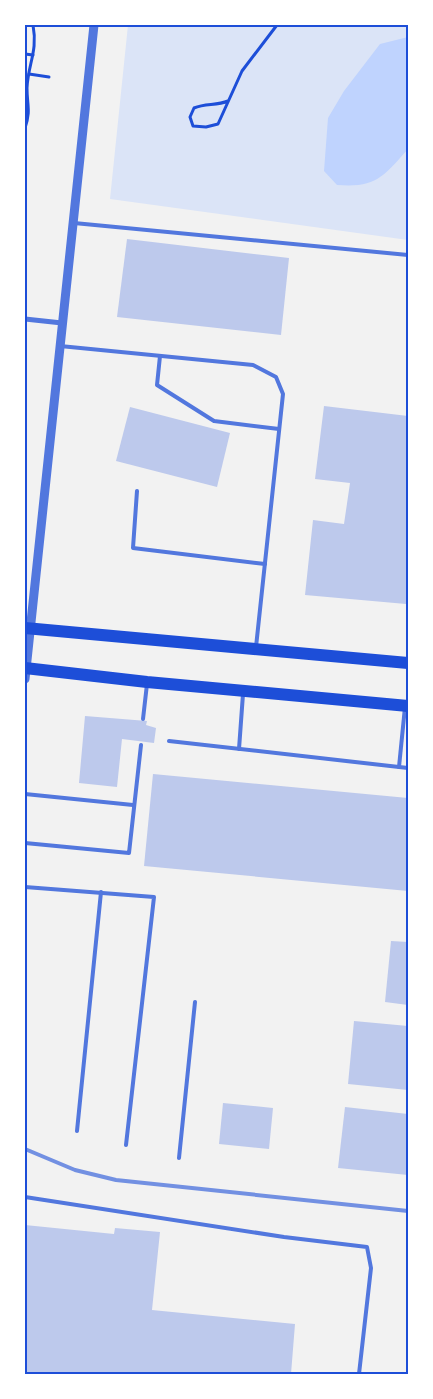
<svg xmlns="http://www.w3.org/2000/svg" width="433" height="1399" font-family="Roboto,sans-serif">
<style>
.green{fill:#dbe4f7}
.water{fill:#bfd3fe}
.building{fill:#bdc9ec}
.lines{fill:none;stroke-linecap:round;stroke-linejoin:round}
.path{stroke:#1d4ed8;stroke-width:3}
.service{stroke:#5277de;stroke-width:4}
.minor{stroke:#5277de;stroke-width:5}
.tertiary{stroke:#5277de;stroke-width:9}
.primary{stroke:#1d4ed8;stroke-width:12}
.rail{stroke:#7290e2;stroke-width:4}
.neatline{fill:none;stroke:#1d4ed8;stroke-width:2}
</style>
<rect width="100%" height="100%" fill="#f2f2f2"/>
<!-- green -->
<polygon class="green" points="128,25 408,25 408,240 110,199"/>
<!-- water -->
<path class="water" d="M408,37V149C383,177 376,188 337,185L324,171L328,118L344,91L380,44Z"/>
<!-- building -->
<g class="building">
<polygon points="127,239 289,258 281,335 117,317"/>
<polygon points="324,406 408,416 406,604 305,595 313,520 344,524 350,483 315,479"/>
<polygon points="130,407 230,433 217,487 116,461"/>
<polygon points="85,716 147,721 146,725 156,728 154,743 122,739 117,787 79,783"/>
<polygon points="153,774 408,798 408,891 144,866"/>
<polygon points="391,941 408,942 408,1005 385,1002"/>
<polygon points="354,1021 408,1026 408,1090 348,1084"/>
<polygon points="223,1103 273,1108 269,1149 219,1144"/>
<polygon points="345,1107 408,1114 408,1175 338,1168"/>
<polygon points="25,1225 114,1234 115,1228 160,1232 152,1310 295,1324 291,1374 25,1374"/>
</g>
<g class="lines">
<!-- path -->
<g class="path">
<polyline points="25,54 33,55"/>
<polyline points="29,74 49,77"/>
<path d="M228,101C216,106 206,103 194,108L190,117L193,126L206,127L218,124L242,71L277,25"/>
<path d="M25,128C31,110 27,106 27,88C28,64 38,51 33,25"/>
</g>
<!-- service -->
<g class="service">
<polyline points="74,223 408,255"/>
<polyline points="60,346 253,365 276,377 283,394 256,647"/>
<polyline points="160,356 157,385 214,421 279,429"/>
<polyline points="137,491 133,548 265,564"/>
<polyline points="143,719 147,684"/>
<polyline points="169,741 408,768"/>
<polyline points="239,749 243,694"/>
<polyline points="399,767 405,707"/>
<polyline points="25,794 133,805"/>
<polyline points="25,843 129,853 141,745"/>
<polyline points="25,887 154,897 126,1145"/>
<polyline points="77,1131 101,892"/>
<polyline points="179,1158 195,1002"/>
<polyline points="25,1197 284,1237 367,1247 371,1268 359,1374"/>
</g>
<!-- minor -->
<polyline class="minor" points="25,319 62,323"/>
<!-- tertiary -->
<polyline class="tertiary" points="25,679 94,25"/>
<!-- primary -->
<g class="primary">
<polyline points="25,628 408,663"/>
<polyline points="25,668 147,682 408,706"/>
</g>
<!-- rail -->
<polyline class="rail" points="25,1149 75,1170 116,1180 408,1211"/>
</g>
<!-- border -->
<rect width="433" height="1399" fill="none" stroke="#ffffff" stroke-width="52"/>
<rect x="26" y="26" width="381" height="1347" class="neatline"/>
</svg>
